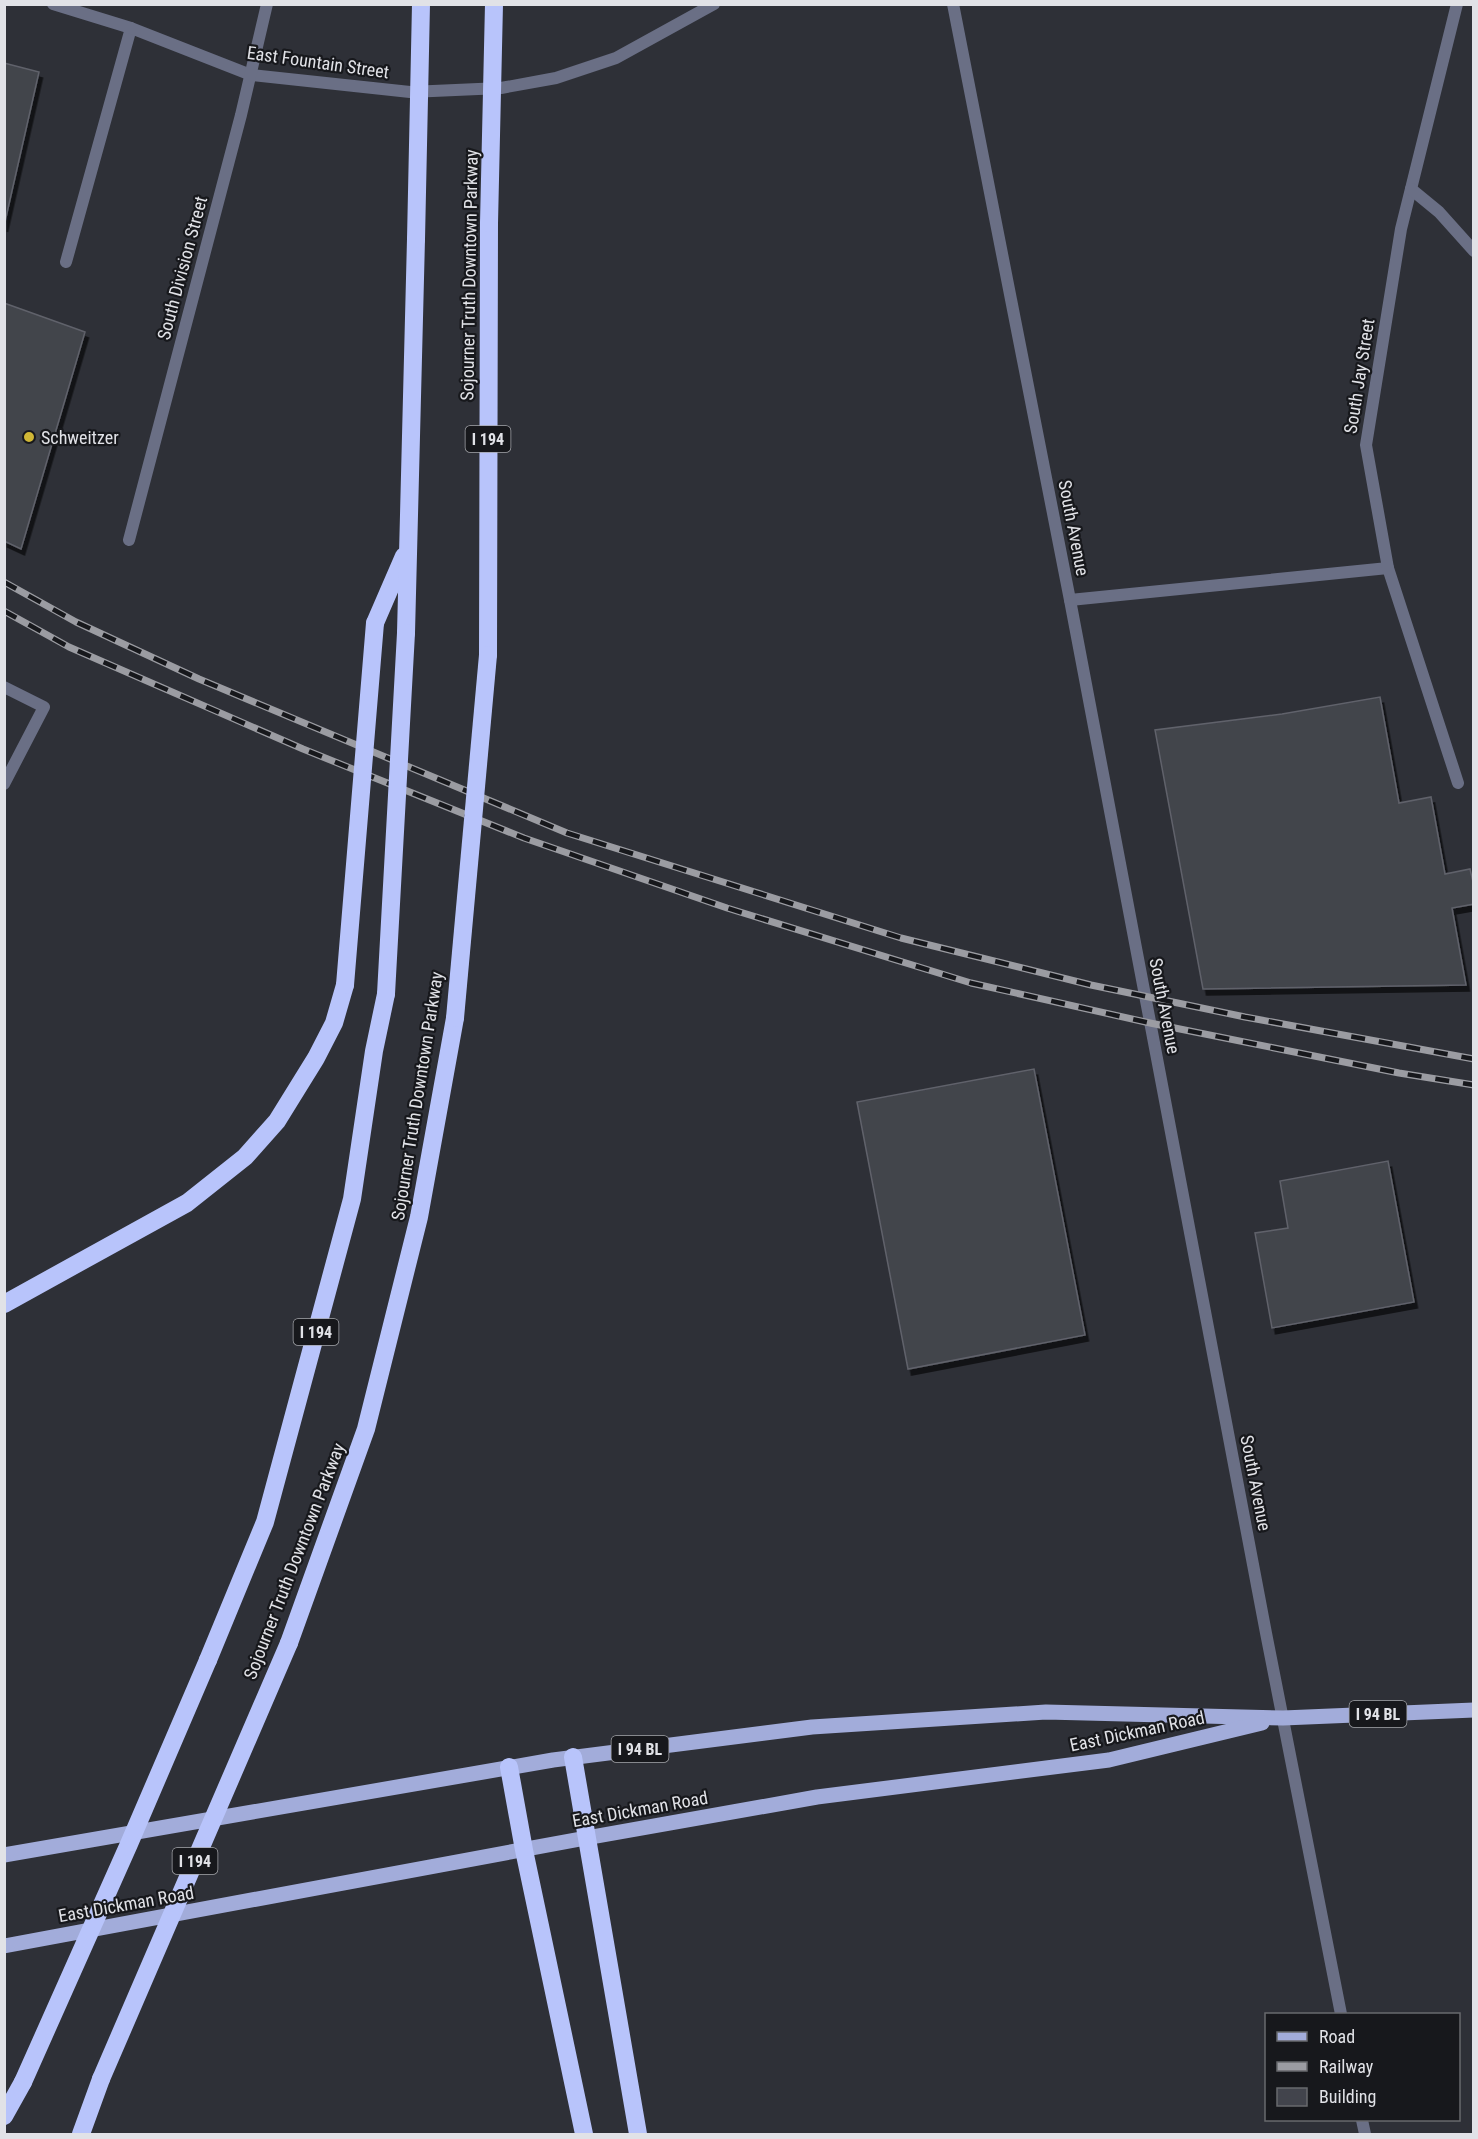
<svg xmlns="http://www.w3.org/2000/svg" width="1478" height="2139" font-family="'Roboto Condensed',sans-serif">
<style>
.building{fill:#42444c;stroke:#60626b;stroke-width:1.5;filter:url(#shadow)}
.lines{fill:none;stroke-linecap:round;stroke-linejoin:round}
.service{stroke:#6a6f85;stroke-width:12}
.minor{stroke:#6a6f85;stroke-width:12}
.primary{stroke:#a2acda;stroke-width:15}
.motorway{stroke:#b8c4fb;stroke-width:18}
.rail-casing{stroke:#9b9ca2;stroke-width:7}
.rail{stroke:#17181c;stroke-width:4.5;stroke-dasharray:14;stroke-linecap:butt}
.motorway-bridge{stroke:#b8c4fb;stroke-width:18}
.poi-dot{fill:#d0b736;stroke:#17181c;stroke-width:2}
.labels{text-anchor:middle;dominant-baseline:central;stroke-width:4.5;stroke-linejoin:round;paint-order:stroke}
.shield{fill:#17181c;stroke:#a4a5aa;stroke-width:1.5}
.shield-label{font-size:16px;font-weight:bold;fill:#e1e2e7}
.street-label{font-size:18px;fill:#e1e2e7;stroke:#17181c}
.poi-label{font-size:18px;fill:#e1e2e7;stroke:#17181c;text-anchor:start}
</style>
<defs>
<filter id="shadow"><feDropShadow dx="3.5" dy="6" stdDeviation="0" flood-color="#0009"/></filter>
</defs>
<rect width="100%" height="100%" fill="#2e3037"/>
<!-- building -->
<g class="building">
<polygon points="4,63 39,72 4,226"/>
<polygon points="4,303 85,332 21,549 4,541"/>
<polygon points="1380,697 1399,803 1431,797 1445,874 1470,869 1474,886 1474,904 1452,908 1466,985 1203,989 1155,730 1282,714"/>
<polygon points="1034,1069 1085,1335 908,1369 857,1102"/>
<polygon points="1388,1161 1414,1302 1272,1328 1255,1233 1288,1228 1280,1181"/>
</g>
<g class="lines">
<!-- service -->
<g class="service">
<polyline points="66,262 131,28"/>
<polyline points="1070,600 1388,568"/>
</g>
<!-- minor -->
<g class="minor">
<polyline points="53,4 131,28 251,75 410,92 501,88 556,78 616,58 714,4"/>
<polyline points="953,4 1070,600 1266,1633 1341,2014"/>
<polyline points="1457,4 1401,229 1366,445 1388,568 1458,783"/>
<polyline points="1411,189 1439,212 1474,251"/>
<polyline points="129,540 241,115 267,4"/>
<polyline points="4,687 44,707 4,784"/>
<polyline points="1362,2120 1365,2134"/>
</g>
<!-- primary -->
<g class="primary">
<polyline points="4,1855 553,1760 812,1727 1046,1712 1283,1718 1474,1710"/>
<polyline points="4,1946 586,1838 817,1797 1109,1760 1262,1723"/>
</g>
<!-- motorway -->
<g class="motorway">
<polyline points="375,623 404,556"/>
<polyline points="406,633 416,239"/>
<polyline points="488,655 489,223"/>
<polyline points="4,1304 187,1203 245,1157 277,1121 316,1058 334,1023 345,985"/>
<polyline points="289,1643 366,1429 419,1217 455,1018"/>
<polyline points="208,1660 265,1522 352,1199 374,1051 386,994"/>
<polyline points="573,1757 638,2134"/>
<polyline points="509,1767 524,1850 584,2134"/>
<polyline points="4,2116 23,2082"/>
<polyline points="81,2134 101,2079"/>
</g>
<defs>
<g id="rail">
<polyline points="4,582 76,622 199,679 567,833 901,938 1091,985 1245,1017 1474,1059"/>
<polyline points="4,611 69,647 303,749 524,838 727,908 971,983 1150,1023 1399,1073 1474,1085"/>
</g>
</defs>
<!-- rail casing -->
<use href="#rail" class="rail-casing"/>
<!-- rail -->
<use href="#rail" class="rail"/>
<!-- motorway-bridge -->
<g class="motorway-bridge">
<polyline points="489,223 494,4"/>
<polyline points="416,239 421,4"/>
<polyline points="345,985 375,623"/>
<polyline points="386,994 406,633"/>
<polyline points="455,1018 488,655"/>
<polyline points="101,2079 289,1643"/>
<polyline points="23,2082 129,1844 208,1660"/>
</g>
</g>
<!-- markers -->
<circle class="poi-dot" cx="29" cy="437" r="6"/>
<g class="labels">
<!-- shield labels -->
<g class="shield">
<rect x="465.5" y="426" width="45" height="26" rx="4.5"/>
<rect x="293.5" y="1319" width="45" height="26" rx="4.5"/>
<rect x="1349.5" y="1701" width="57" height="26" rx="4.5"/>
<rect x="611.5" y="1736" width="57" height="26" rx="4.5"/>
<rect x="172.5" y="1848" width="45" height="26" rx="4.5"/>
</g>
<g class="shield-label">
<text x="488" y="439">I 194</text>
<text x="316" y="1332">I 194</text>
<text x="1378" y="1714">I 94 BL</text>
<text x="640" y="1749">I 94 BL</text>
<text x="195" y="1861">I 194</text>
</g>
<!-- street labels -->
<g class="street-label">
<text transform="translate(318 62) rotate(8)">East Fountain Street</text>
<text transform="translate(182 268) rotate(-75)">South Division Street</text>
<text transform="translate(469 275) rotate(-89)">Sojourner Truth Downtown Parkway</text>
<text transform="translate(1359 376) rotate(-81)">South Jay Street</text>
<text transform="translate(1074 528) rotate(79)">South Avenue</text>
<text transform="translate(1165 1006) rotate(79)">South Avenue</text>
<text transform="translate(417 1096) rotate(-81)">Sojourner Truth Downtown Parkway</text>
<text transform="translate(1256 1483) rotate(79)">South Avenue</text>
<text transform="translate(294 1561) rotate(-69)">Sojourner Truth Downtown Parkway</text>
<text transform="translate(1137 1731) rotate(-12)">East Dickman Road</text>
<text transform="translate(640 1809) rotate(-10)">East Dickman Road</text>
<text transform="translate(126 1904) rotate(-10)">East Dickman Road</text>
</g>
<!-- poi labels -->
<g class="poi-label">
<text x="41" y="437">Schweitzer</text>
</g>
</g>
<!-- border -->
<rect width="1478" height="2139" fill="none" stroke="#e1e2e7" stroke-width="12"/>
<!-- legend -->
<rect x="1265" y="2013" width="195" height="108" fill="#17181c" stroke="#68696d" stroke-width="1.5"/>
<rect x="1277" y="2032" width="30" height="9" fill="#a2acda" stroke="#68696d" stroke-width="1.5"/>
<text x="1319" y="2043" font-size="18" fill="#e1e2e7">Road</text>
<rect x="1277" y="2062" width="30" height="9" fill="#9b9ca2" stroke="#68696d" stroke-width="1.5"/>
<text x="1319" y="2073" font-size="18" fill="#e1e2e7">Railway</text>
<rect x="1277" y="2088" width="30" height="18" fill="#42444c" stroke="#68696d" stroke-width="1.5"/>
<text x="1319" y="2103" font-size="18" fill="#e1e2e7">Building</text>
</svg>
